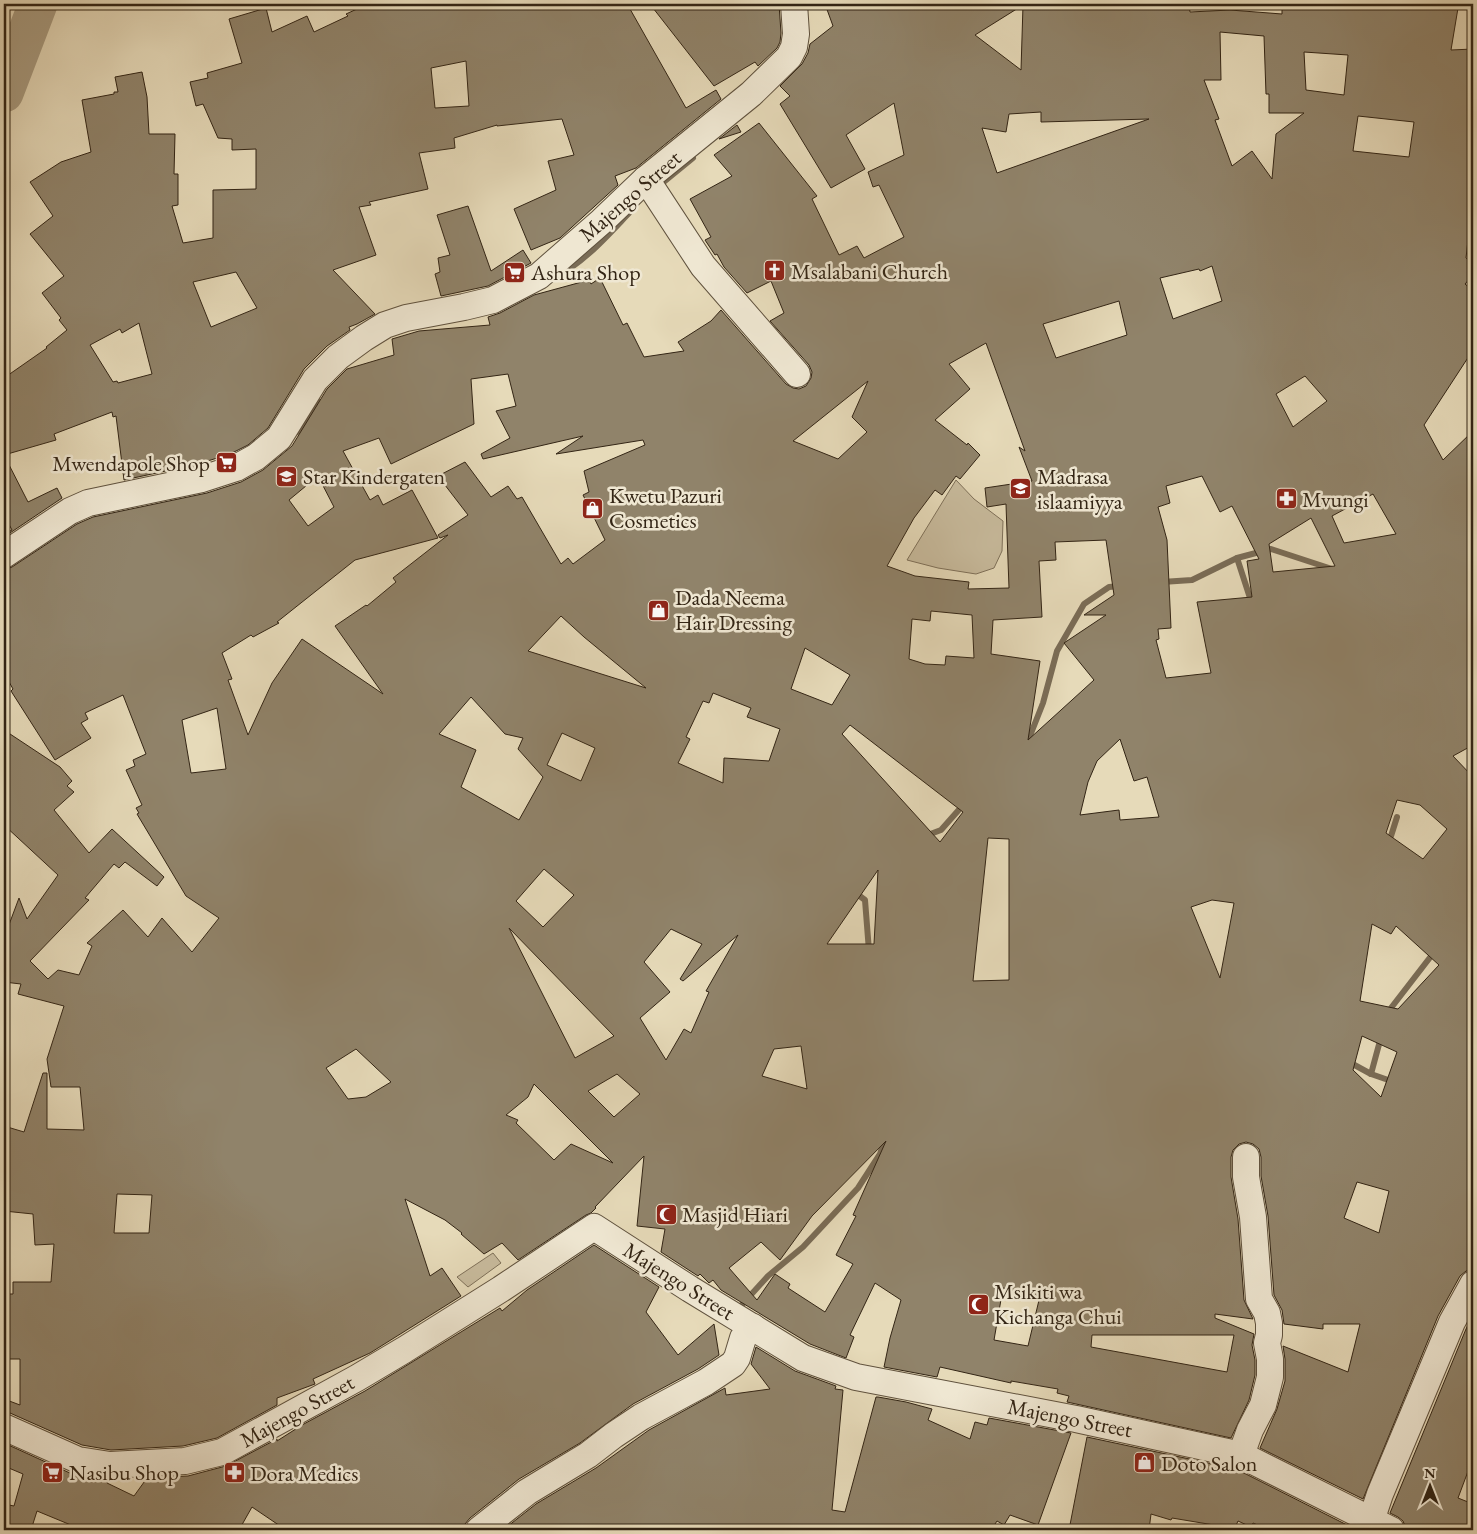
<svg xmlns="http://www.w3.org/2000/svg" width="1477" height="1534" font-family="'EB Garamond',serif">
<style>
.green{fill:#c8bb9d;stroke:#7e7059}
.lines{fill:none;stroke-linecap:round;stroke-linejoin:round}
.stream{stroke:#7a6c56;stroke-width:6}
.river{stroke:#a99c81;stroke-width:39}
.building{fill:#90836a;stroke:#332515;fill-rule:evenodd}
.minor-casing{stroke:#60523e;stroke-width:28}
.minor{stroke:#efe7d2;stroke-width:26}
.labels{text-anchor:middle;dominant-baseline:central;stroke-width:5;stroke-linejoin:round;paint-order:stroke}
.street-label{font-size:22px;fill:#332515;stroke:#efe7d2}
.poi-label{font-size:22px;fill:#332515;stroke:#efe7d2;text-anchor:start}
</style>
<rect width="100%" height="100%" fill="#e6dab9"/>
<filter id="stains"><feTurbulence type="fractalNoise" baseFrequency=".004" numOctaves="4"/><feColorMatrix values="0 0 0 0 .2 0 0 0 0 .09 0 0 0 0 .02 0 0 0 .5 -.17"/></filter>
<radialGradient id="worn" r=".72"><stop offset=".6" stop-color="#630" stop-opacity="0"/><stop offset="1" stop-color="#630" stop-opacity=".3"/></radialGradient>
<!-- green -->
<g class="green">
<polygon points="956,480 974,499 1003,521 1002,551 994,568 976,574 938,568 907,560"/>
<polygon points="493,1253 501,1263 468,1287 457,1277"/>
</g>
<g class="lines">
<!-- stream -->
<g class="stream">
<polyline points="660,185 693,158"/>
<path d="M554,278C585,262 607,236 631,211"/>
<polyline points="297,432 310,417 317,400"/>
<polyline points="1237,558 1252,604"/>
<polyline points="1162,582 1192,580 1237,558 1271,549 1332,569"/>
<polyline points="1026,746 1043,703 1057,651 1084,604 1109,587 1120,586"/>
<polyline points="925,836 941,830 964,804"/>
<polyline points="1385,841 1391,836 1397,817"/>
<polyline points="853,891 865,900 869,951"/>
<polyline points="1389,1014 1391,1008 1435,951"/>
<polyline points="1349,1062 1371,1074 1394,1082"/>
<polyline points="1371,1074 1381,1037"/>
<polyline points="738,1309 768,1276 803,1247 858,1188 880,1154 886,1136"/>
</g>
<!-- river -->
<polyline class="river" points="4,93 38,4"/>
</g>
<!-- building -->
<g class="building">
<path d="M368,4H630V9L686,108L716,90L721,99L636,168L615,176L618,185L560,238L531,250L514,209L556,190L548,161L574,155L562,119L497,126V125L454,138L455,148L419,153L428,189L369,202L371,205L359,207L376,255L333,270L375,314L357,324L349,327L350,330L327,346L304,369L268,428L248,445L230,454L198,464L124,480L116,416L113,417L112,412L54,434L56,440L4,455L28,502L57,488L62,498L4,537V534L12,530L4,515V378L47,348L46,347L67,330L59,320L61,318L42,293L64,276L30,234L53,216L30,182L61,162L91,152L82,100L114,94V92H118L115,77L142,72L147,97L149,134H175L174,174H178V205L172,206L183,243L213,238V190L256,189V149L232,150V139L218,138L203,104L196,106L190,82L208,78L207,73L242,63L229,19L266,8L272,32L307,16L314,32L348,16L346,14ZM466,61L469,106L435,108L431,68ZM236,272L257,308L211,327L193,282ZM139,323L152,374L118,383L117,381L113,382L90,345L120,329L122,333Z"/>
<polygon points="667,4 779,4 781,33 780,42 777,48 758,66 755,62 714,86 653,8 667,8"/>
<path d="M825,4H1189L1190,12L1230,10L1282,14V4H1427L1458,8L1451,50L1473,49V195L1466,258L1473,264V275L1465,284L1473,291V350L1424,425L1443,460L1473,431V745L1453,756L1473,777V1269L1466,1271L1460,1276L1438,1316L1363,1499L1260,1448L1277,1409L1285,1381V1359L1283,1346L1348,1372L1360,1324H1323V1329L1284,1324L1282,1310L1274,1295L1268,1216L1261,1176V1157L1259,1149L1253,1144L1246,1142L1239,1144L1233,1150L1231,1157V1177L1238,1219L1244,1300L1253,1319L1215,1314V1318L1254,1334L1252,1345L1255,1360V1375L1249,1400L1231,1438L1067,1402L1069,1396L1057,1393L1058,1389L1011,1381V1383L940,1367L937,1377L884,1367L890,1338L901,1300L875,1283L850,1335L854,1337L846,1358L810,1344L721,1290L713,1280L709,1283L700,1274L698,1276L661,1252L665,1229L637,1226L644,1156L595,1207L596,1208L591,1213L586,1215L518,1260L502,1243L484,1254L461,1234L462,1233L445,1220L405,1199L430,1276L442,1268L461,1296L370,1353L313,1379L315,1384L277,1398V1405L217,1438L183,1446L111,1450L82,1445L10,1413L4,1412V1399L20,1405V1359H4V1333H9V1294H13V1282H51L54,1244L35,1245L33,1214L4,1211V1126L24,1132L43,1073H47V1129L84,1130L80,1087H51L47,1059L64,1006L18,994L21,984L4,982V938L19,898L27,919L58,875L4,825V730L60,767L72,781L67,786L74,792L54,810L89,853L112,829L164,877L157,886L125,862L119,868L114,864L85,898L89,900L30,961L48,979L58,970L79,975L92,946L87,943L123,910L148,937L162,918L192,952L219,918L186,896L137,814L139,813L136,808L142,805L126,770L135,766L133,760L146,754L123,695L85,713L88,719L81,723L91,738L55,760L11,691L13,689L4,673V570L12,567L77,524L93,517L207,493L241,482L263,470L292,446L327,389L347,369L394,355L392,339L419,331L490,325L488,317L500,313L534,295L589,280L591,284L600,278L623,325L627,323L644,357L684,351L678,342L711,321L721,310L786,384L793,388L799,389L806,386L811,378L812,372L809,365L770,321L784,313L771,281L747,293L724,267L717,254L715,255L705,240L711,237L690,199L732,176L714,155L759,123L817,196L812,199L839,255L857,246L864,258L904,237L879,185L873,187L868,172L904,155L894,103L846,135L865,169L831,188L780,104L790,96L780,86L802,64L808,53L810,44L833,26ZM1023,5L1021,70L975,35ZM1220,32L1264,36L1266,94H1269V113H1304L1276,134L1272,179L1252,151L1232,166L1215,120L1219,119L1204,80H1221ZM1304,52L1348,55L1344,95L1306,90ZM1041,112V122L1149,119L997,173L982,128L1006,132L1009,114ZM1358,116L1414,122L1409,157L1353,151ZM1212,266L1222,301L1173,319L1160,278L1199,269L1200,271ZM1119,301L1127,335L1056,358L1043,324ZM986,343L1025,451L1019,447L1032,481L985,488L987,507L1006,504L1009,588L968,589L969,582L915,576L887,566L914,518L935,490L942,495L956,476L960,479L980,455L968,443L967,445L935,420L970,389L949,364ZM508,374L516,406L496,411L510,438L481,454L483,459L583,436L556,454L643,440L645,445L584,471L589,492L583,495L605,540L573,564L568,558L561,564L522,497L517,499L508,486L491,497L465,462L438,476L468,515L438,535L440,538L448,535L393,578L396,582L367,606L366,605L335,626L383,694L302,639L272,683L248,735L228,680L232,679L222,653L251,635L253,637L279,623L277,622L355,560L438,538L412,490L383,505L378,495L370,500L343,451L379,438L391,464L474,424L471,379ZM1305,376L1327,401L1293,427L1276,394ZM868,381L852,417L867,432L838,459L793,441ZM318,476L334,507L308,526L289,500ZM1202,476L1220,512L1232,506L1259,559L1247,561L1252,597L1197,602L1211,673L1166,678L1156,640L1159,639L1158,629L1171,628L1167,540L1158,507L1170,503L1166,486ZM1373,494L1396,534L1344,543L1332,516ZM1311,518L1335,566L1273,572L1269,544ZM1106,540L1114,595L1084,615H1106L1064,643L1094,680L1028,740L1040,661L991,654L993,620L1042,617L1039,561L1056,560L1055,542ZM931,611L972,615L974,658L946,656L945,665L925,664L909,659L912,619L930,621ZM561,616L584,637L646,688L528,651ZM805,648L850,675L832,705L791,689ZM713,693L751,708L747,717L780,729L769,761L724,758L723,783L678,763L690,739L686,737L703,701L709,703ZM471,697L505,734L523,738L518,749L543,777L519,820L461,787L476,750L439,734ZM217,708L226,769L191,773L182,720ZM850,725L963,812L940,842L842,734ZM562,733L595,748L581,781L547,765ZM1120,739L1134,781L1147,777L1159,817L1120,820L1119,810L1080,815L1088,782L1097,761ZM1397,800L1420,805L1447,829L1423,859L1386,833ZM988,838L1009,839V980L973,981ZM544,869L574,895L543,927L516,901ZM878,870L874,944H827ZM1212,900L1234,903L1220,978L1191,907ZM1372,924L1391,934L1396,926L1439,965L1398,1009L1360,1001ZM509,928L614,1036L575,1058ZM671,929L702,944L680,979L683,981L738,935L706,991L709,992L691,1033L684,1029L666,1060L640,1018L670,992L644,962ZM1362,1036L1397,1052L1381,1097L1353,1070ZM801,1046L807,1089L762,1076L774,1049ZM356,1049L391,1082L366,1097L348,1099L326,1068ZM617,1074L640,1094L614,1117L588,1091ZM534,1084L613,1163L571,1144L554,1160L516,1123L518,1120L506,1115L528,1097ZM886,1141L853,1215L856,1216L836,1255L853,1264L825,1312L788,1288L790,1284L775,1274L757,1300L729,1268L761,1242L780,1260L812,1216ZM1357,1182L1389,1191L1379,1233L1344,1218ZM117,1194L152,1195L149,1233H114ZM1003,1288L1040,1296L1028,1346L994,1340ZM1092,1335H1234L1227,1372L1091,1347Z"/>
<polygon points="737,125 741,132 719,139"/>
<polygon points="468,206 491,271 523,250 531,263 488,286 441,296 435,274 440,272 438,258 450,255 437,215"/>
<polygon points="594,1245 659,1287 646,1312 678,1355 714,1324 719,1355 698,1369 633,1404 580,1443 519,1479 470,1518 465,1524 464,1530 286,1530 252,1507 239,1530 83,1530 37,1511 31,1530 4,1530 4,1504 14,1506 23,1474 4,1466 4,1443 72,1474 107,1480 107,1483 134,1496 147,1478 188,1476 226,1466 277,1439 277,1441 302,1425 365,1391 500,1308 502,1311 527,1290"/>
<polygon points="1473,1315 1473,1458 1458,1498 1473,1504 1473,1530 1418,1530 1405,1526 1403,1521 1398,1517 1390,1513 1466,1329"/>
<polygon points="756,1347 795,1371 836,1386 835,1389 843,1390 832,1510 845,1512 876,1397 878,1397 906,1402 932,1409 928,1420 970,1439 975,1422 987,1425 989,1418 1071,1433 1038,1525 1010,1515 1004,1525 997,1521 991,1530 503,1530 536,1504 596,1468 649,1430 725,1388 726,1395 770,1389 751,1364"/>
<polygon points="1087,1437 1236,1469 1351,1527 1349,1530 1268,1530 1253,1523 1251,1527 1238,1521 1234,1530 1212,1530 1214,1525 1172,1518 1171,1520 1151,1514 1149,1530 1069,1530"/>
</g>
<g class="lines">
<defs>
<g id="minor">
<polyline points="646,179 703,266 797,374"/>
<polyline points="4,555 70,511 88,503 202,479 236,468 256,457 279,438 315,380 338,357 364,338 385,325 406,318 464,307 493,300 539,276 602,221 646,179 751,94 789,57 794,47 796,34 794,4"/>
<polyline points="4,1427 78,1460 110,1465 185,1461 222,1452 357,1378 404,1350 501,1289 594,1227 690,1289 803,1358 856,1377 1076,1419 1241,1455 1391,1530"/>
<polyline points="1241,1455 1250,1430 1263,1405 1270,1377 1270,1359 1267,1343 1269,1335 1269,1323 1267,1313 1259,1299 1253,1217 1246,1177 1246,1157"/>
<polyline points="1371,1521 1380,1494 1452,1322 1473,1284"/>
<polyline points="479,1530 527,1492 588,1455 614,1435 641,1417 706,1382 733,1364 737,1358 743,1338 753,1327"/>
</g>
</defs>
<!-- minor casing -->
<use href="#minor" class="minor-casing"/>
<!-- minor -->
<use href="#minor" class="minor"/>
</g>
<!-- icons -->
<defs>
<symbol id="church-square" viewBox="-11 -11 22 22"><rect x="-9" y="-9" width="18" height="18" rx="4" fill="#8f2418" stroke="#efe7d2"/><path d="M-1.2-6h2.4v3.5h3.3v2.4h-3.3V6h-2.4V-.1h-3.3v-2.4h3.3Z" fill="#fff"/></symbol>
<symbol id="supermarket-square" viewBox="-11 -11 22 22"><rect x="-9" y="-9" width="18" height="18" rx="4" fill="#8f2418" stroke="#efe7d2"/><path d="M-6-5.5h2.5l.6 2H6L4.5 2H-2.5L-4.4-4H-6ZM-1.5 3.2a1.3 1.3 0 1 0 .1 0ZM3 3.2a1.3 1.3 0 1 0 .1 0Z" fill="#fff"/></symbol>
<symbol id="school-square" viewBox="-11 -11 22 22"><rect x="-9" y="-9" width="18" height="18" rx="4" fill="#8f2418" stroke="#efe7d2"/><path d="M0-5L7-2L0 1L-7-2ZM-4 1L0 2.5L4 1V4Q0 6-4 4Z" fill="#fff"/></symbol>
<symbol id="pharmacy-square" viewBox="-11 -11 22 22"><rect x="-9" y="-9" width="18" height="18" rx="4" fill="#8f2418" stroke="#efe7d2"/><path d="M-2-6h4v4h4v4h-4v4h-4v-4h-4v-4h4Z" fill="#fff"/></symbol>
<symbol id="shop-square" viewBox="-11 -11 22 22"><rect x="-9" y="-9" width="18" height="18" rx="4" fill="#8f2418" stroke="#efe7d2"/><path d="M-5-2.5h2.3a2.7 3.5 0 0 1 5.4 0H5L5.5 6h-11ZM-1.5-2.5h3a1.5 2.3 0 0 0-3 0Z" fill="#fff"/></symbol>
<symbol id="mosque-square" viewBox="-11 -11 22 22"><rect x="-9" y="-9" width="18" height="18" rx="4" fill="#8f2418" stroke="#efe7d2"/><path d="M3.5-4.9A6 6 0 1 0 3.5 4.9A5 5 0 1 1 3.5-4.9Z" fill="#fff"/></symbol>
</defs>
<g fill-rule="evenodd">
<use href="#church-square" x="762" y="258" width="25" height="25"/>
<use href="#supermarket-square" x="502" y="260" width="25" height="25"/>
<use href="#supermarket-square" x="214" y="450" width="25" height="25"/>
<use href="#school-square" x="274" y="464" width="25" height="25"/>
<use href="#school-square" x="1008" y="476" width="25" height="25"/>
<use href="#pharmacy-square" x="1274" y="486" width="25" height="25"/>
<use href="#shop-square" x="580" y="496" width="25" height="25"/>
<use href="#shop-square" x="646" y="598" width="25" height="25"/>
<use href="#mosque-square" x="654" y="1202" width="25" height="25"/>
<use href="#mosque-square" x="966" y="1292" width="25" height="25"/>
<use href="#shop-square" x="1132" y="1450" width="25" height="25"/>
<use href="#supermarket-square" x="40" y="1460" width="25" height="25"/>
<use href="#pharmacy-square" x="222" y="1460" width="25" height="25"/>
</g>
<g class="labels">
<!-- street labels -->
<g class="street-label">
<text transform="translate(630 196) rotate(-41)">Majengo Street</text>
<text transform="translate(679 1281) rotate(32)">Majengo Street</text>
<text transform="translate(297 1411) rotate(-29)">Majengo Street</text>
<text transform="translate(1070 1418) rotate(11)">Majengo Street</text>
</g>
<!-- poi labels -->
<g class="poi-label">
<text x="791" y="271">Msalabani Church</text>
<text x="531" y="272">Ashura Shop</text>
<text x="210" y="463" text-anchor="end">Mwendapole Shop</text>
<text x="303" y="476">Star Kindergaten</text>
<text x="1037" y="476">Madrasa<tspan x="1037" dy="25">islaamiyya</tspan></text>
<text x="609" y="495">Kwetu Pazuri<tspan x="609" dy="25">Cosmetics</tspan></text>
<text x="1302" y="499">Mvungi</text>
<text x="675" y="597">Dada Neema<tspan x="675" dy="25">Hair Dressing</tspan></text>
<text x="682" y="1214">Masjid Hiari</text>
<text x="994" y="1291">Msikiti wa<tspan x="994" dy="25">Kichanga Chui</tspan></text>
<text x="1161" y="1463">Doto Salon</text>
<text x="69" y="1472">Nasibu Shop</text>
<text x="250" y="1473">Dora Medics</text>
</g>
</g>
<!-- margin -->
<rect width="1477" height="1534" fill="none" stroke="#e6dab9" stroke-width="20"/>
<rect x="5" y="5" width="1467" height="1524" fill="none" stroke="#332515" stroke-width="2.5"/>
<rect x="10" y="10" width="1457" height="1514" fill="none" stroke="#332515"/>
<!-- north arrow -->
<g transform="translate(1430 1486)" stroke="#efe7d2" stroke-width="4" paint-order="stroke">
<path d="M0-4L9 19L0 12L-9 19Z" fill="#332515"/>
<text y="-8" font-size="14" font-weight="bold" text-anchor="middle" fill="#332515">N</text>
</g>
<rect width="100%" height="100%" filter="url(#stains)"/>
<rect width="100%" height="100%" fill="url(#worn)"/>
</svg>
